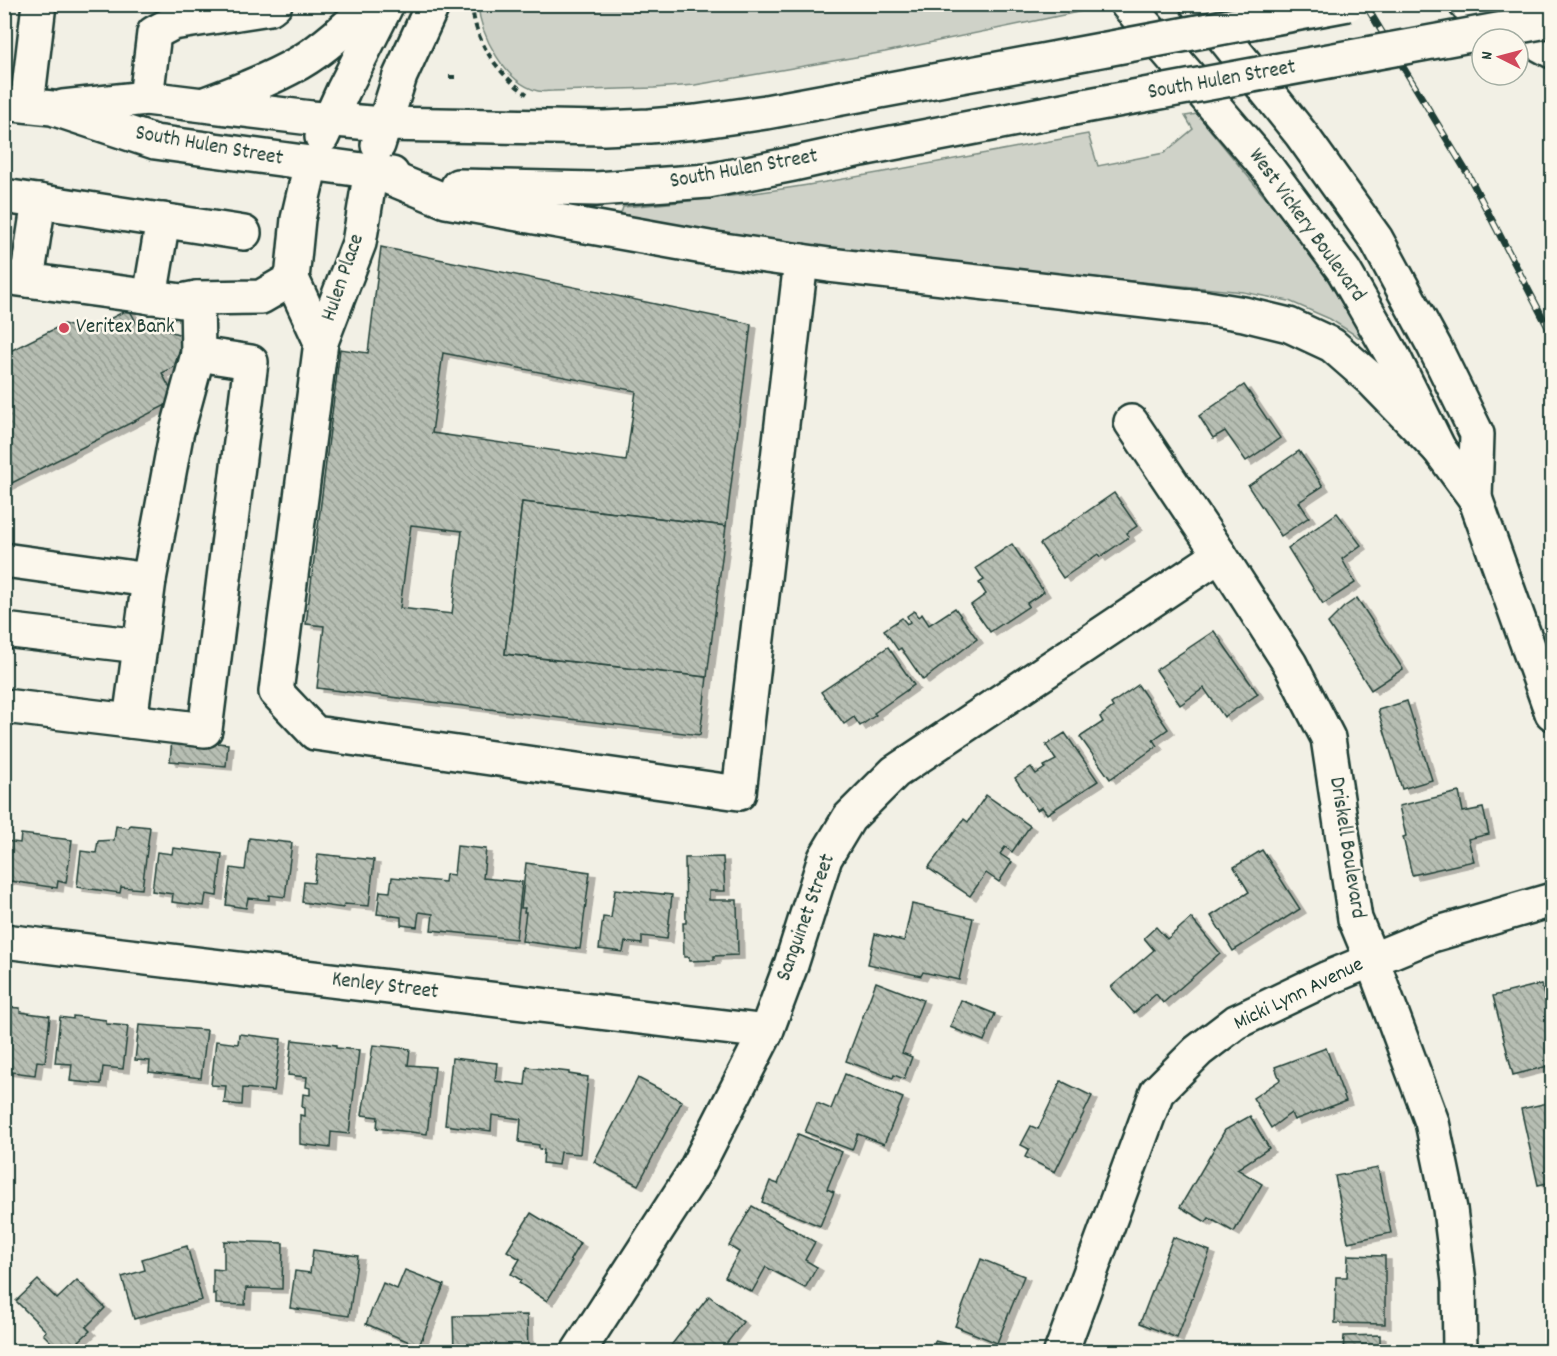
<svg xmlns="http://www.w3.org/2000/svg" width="1557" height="1356" font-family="Dekko,sans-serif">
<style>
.grass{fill:#cfd2c8;stroke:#77887e;stroke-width:1.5}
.building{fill:url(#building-back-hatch);stroke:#1f3d34;stroke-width:1.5;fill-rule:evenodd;filter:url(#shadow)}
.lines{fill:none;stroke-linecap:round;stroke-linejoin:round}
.minor-casing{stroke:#1f3d34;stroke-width:38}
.major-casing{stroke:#1f3d34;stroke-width:38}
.highway-casing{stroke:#1f3d34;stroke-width:38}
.path{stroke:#1f3d34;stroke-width:4;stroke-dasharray:6 4.5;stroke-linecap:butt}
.minor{stroke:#fbf7ec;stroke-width:33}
.major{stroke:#fbf7ec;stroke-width:33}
.highway{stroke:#fbf7ec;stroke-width:33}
.rail-casing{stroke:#1f3d34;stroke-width:7}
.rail{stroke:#fbf7ec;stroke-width:4.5;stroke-dasharray:14;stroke-linecap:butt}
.major-bridge-casing{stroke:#1f3d34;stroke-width:38;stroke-linecap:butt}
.major-bridge{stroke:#fbf7ec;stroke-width:33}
.poi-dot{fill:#d1495b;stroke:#fbf7ec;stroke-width:2}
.labels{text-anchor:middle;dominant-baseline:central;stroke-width:5;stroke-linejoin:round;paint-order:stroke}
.street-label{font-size:21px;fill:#1f3d34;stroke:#fbf7ec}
.poi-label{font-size:21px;fill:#1f3d34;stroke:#fbf7ec;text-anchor:start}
</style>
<defs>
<pattern id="building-back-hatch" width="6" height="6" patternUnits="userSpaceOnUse" patternTransform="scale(1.5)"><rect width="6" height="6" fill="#b7beb3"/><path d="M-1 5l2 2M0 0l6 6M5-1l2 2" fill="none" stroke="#949c92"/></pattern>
<filter id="shadow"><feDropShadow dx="6" dy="4" stdDeviation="0" flood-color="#0004"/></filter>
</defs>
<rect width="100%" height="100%" fill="#f2f0e5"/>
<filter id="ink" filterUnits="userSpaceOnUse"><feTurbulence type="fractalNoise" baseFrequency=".0167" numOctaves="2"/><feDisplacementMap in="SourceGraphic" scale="12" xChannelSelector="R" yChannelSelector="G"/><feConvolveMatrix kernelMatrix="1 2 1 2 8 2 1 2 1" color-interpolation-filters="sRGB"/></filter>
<g filter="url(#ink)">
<!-- grass -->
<g class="grass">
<path d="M478,4H1093L1097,8L885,52L695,85L654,88L553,91C548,91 542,92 538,91C505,83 480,35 478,4Z"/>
<path d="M1197,114L1313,256L1366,342L1330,319L1289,301L1243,292L730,241L619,220L623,207C780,196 934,162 1088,134L1098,166L1164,153L1193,129L1185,116Z"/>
</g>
<!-- building -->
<g class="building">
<path d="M381,247L751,324L726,526L522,502L505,654L707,677L700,735L317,688L324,626L306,624L340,349L368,353ZM443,353L636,391L626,461L432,433ZM411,525L462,531L452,614L400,608Z"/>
<polygon points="129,309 141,331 152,325 184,336 174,367 162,373 176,400 4,487 4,354 64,324 86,331"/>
<polygon points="1244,385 1280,438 1246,461 1225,431 1213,438 1199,416"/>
<polygon points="1299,451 1323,486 1299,502 1309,517 1281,536 1248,486"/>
<polygon points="1114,493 1137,526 1127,533 1129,537 1100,557 1098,554 1063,578 1040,544"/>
<polygon points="522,502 726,526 707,677 505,654"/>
<polygon points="1337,513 1361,545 1342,559 1355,583 1323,604 1288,548"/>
<polygon points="1012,544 1044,592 1027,603 1029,606 990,632 971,605 986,594 979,583 984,580 976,568"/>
<polygon points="1357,598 1403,669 1371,690 1328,623 1344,607"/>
<polygon points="955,608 977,639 923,680 901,648 898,650 884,630 902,618 907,624 910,622 907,616 914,611 918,617 922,614 929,625"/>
<polygon points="1214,631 1258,694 1224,717 1204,688 1180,705 1156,670"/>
<polygon points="888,647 914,685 874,713 876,715 860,726 854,717 844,724 821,692"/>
<polygon points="1138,685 1168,729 1153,740 1157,746 1110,779 1080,737 1103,722 1100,717 1113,707 1111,704"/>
<polygon points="1407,701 1432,780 1402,789 1378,710"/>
<polygon points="1065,733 1098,781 1047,814 1042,807 1037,810 1015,778 1031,767 1036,774 1045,768 1044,766 1056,760 1046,745"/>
<polygon points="172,739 228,744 226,766 170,761"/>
<polygon points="1459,792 1463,812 1483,808 1489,834 1468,839 1474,861 1412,875 1403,837 1406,836 1399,806"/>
<polygon points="986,795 1030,826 1012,852 1005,847 1000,854 1012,862 999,882 986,873 970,896 928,868 964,819 968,822"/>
<polygon points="130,825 150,827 142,889 121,887 120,893 77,887 81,851 96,853 98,841 114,840 116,826 129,828"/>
<polygon points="21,834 72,840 66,883 58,881 57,888 4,880 6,841 20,843"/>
<polygon points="249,838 292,843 285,897 269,895 269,900 248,898 246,908 226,905 231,868 245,870"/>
<polygon points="457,846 486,849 483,878 522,882 516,939 431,930 433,914 419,912 417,927 401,925 401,917 377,914 380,891 390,892 392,877 445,882 446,874 454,875"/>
<polygon points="173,848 222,854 217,896 206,894 204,906 172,902 173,894 152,891 157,852 172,854"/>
<polygon points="1262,850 1300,909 1233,951 1211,916 1249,892 1234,867"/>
<polygon points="318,854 374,860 369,906 344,904 343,908 302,902 304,882 314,883"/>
<polygon points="723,857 725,891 709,891 709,900 737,900 738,955 714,956 714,960 689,961 689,957 684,957 683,923 686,923 685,858"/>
<polygon points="526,863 590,872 580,949 522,941 526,912 524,912 525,908 521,908"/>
<polygon points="615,889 672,895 667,939 642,936 642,944 625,942 623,952 599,949 603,917 611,918"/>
<polygon points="912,904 973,918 959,980 923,972 921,976 868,964 875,934 904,941"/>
<polygon points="1191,918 1220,953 1163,1003 1156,994 1134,1013 1111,987 1154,950 1144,938 1156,927 1167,939"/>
<polygon points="876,982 923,1000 902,1053 912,1057 904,1079 894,1075 893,1078 846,1061"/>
<polygon points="1541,984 1549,1013 1552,1012 1552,1065 1513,1075 1493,996"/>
<polygon points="961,1000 995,1014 984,1041 950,1027"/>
<polygon points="4,1007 20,1008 20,1012 50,1016 45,1062 37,1061 35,1075 4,1071"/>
<polygon points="73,1016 106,1020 106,1024 128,1026 123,1069 103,1067 101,1084 70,1081 72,1064 55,1063 60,1017 73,1019"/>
<polygon points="139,1025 207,1030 201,1078 149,1072 150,1061 135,1060"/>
<polygon points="239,1034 281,1039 274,1091 243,1088 242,1105 224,1103 226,1086 211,1085 216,1041 238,1044"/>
<polygon points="292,1040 336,1045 336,1048 359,1050 349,1134 331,1132 330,1148 300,1144 300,1115 305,1116 305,1108 302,1107 303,1094 310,1095 310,1088 306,1087 307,1077 288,1075"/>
<polygon points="373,1045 410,1049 408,1065 435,1067 427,1134 377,1128 378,1117 362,1115"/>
<polygon points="1326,1048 1346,1101 1294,1120 1291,1113 1271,1128 1253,1098 1280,1080 1275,1067"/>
<polygon points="452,1058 497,1063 495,1081 525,1085 527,1067 569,1072 569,1074 588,1077 580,1154 560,1152 558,1165 543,1163 544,1150 539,1149 539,1145 519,1142 521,1119 492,1115 491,1131 445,1125"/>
<polygon points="845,1074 903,1098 884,1144 858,1134 852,1150 805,1132 817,1103 831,1109"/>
<polygon points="638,1078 682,1101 638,1185 594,1162"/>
<polygon points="1061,1081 1092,1096 1055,1172 1025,1157 1029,1149 1021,1145 1031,1126 1038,1129"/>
<polygon points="1552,1102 1552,1182 1538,1185 1521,1109"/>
<polygon points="1250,1116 1269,1148 1237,1169 1262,1184 1234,1232 1209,1218 1206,1222 1180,1207 1225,1130"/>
<polygon points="798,1134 842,1152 827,1189 834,1192 820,1226 762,1202 770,1181 778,1184"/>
<polygon points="1378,1168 1391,1233 1348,1242 1335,1176"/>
<polygon points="752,1206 815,1242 805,1260 817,1267 805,1288 766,1267 752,1292 725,1277 739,1252 729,1246"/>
<polygon points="531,1213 580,1243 570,1260 572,1261 547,1301 519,1283 521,1280 511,1274 520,1259 507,1251"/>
<polygon points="1551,1234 1552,1234 1552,1313 1550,1313"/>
<polygon points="1173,1237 1210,1251 1177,1338 1140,1323"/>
<polygon points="224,1241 283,1243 282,1289 246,1288 245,1305 216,1304 216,1293 213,1294 213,1269 224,1270"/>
<polygon points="187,1246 202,1300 134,1319 122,1277 145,1270 142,1259"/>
<polygon points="313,1250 358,1256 349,1316 290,1308 295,1271 310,1273"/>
<polygon points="1348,1255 1385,1256 1385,1324 1335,1323 1336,1277 1347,1277"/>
<polygon points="981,1259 1024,1276 997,1343 955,1326"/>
<polygon points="405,1270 444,1285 419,1346 366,1324 383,1283 397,1289"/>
<polygon points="38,1280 57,1299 77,1280 105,1308 86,1327 90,1331 79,1341 90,1352 61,1352 43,1334 46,1331 16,1301"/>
<polygon points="709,1296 743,1322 720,1352 666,1352"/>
<polygon points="527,1315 528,1352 454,1352 453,1316"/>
<polygon points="1380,1335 1380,1352 1343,1352 1344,1336"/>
<polygon points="935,1341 980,1352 933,1352"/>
</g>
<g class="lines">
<defs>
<g id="minor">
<polyline points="146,98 154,33 173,23 270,8 275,4"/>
<polyline points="27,105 39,4"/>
<polyline points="311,163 298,219 292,279 321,342"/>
<polyline points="371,170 359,243 321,342 276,692 315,733 739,793 801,261"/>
<polyline points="4,196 244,233"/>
<polyline points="4,277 182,301 197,298 261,297 292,279"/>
<polyline points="27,280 39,201"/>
<polyline points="150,297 163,220"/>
<polyline points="197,298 198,354"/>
<polyline points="1131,422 1220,555 1290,664 1328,738 1355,919 1372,960 1432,1122 1450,1209 1459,1282 1460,1352"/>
<polyline points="4,560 149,580 176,435 198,354 251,362 205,730 4,706"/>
<polyline points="4,630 140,646"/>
<polyline points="130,721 149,580"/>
<polyline points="4,941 766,1032"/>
<polyline points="578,1352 695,1171 766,1032 791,965 825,858 849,818 895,772 1220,555"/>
<polyline points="1061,1352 1157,1092 1198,1051 1236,1022 1328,978 1432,935 1552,900"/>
</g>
<g id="major">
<polyline points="1127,4 1268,169 1344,271 1394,358 1439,449 1475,498 1552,713"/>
<polyline points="1197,4 1301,134 1376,239 1434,346 1477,434 1475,498"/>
<polyline points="4,103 52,108 155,142 392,174"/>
<path d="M205,104C237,92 269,80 299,63C325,48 349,25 371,4"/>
<polyline points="63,107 146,98 311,118 383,124 604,128 649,126 696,122 766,112 1074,55"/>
<polyline points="322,137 343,91 387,4"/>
<polyline points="378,145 400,76 433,4"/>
<polyline points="371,170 446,201 709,248 829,265 1207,308 1244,314 1289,325 1332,345 1372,380 1439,449"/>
<polyline points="458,186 596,189 708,181 793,164 861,149 1084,106"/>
</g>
<polyline id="highway" points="1466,4 1552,51"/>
</defs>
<!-- minor casing -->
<use href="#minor" class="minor-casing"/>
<!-- major casing -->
<use href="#major" class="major-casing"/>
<!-- highway casing -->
<use href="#highway" class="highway-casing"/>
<!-- path -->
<g class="path">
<path d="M472,4C474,41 498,74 527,94"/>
<polyline points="449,77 455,77"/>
</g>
<!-- minor -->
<use href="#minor" class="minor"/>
<!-- major -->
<use href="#major" class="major"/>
<!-- highway -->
<use href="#highway" class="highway"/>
<defs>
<polyline id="rail" points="1365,4 1469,176 1552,335"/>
</defs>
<!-- rail casing -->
<use href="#rail" class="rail-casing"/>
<!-- rail -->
<use href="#rail" class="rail"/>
<defs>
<g id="major-bridge">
<polyline points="1074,55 1348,4"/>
<polyline points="1084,106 1552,20"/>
</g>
</defs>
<!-- major-bridge casing -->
<use href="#major-bridge" class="major-bridge-casing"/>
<!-- major-bridge -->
<use href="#major-bridge" class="major-bridge"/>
</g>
</g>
<!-- markers -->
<circle class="poi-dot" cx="64" cy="328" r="6"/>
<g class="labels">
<!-- street labels -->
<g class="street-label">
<text transform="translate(1222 81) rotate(-10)">South Hulen Street</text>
<text transform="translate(209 147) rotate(10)">South Hulen Street</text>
<text transform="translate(744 170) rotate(-10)">South Hulen Street</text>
<text transform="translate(1306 226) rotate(54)">West Vickery Boulevard</text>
<text transform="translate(344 278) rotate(-71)">Hulen Place</text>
<text transform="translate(1346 848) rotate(81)">Driskell Boulevard</text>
<text transform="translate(807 918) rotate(-70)">Sanguinet Street</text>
<text transform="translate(385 987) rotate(7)">Kenley Street</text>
<text transform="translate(1299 995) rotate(-26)">Micki Lynn Avenue</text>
</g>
<!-- poi labels -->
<g class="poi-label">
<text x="76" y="328">Veritex Bank</text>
</g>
</g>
<!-- margin -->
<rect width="1557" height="1356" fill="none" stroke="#fbf7ec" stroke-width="24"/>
<rect x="12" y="12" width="1533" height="1332" fill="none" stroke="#1f3d34" stroke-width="2" filter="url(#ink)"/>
<!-- north arrow -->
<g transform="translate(1500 57) rotate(276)"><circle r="28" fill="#fbf7ec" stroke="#a3ada2" stroke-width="1.5"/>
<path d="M0-4.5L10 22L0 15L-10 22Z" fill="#d1495b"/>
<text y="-9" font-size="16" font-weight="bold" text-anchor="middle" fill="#1f3d34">N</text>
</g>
</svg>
